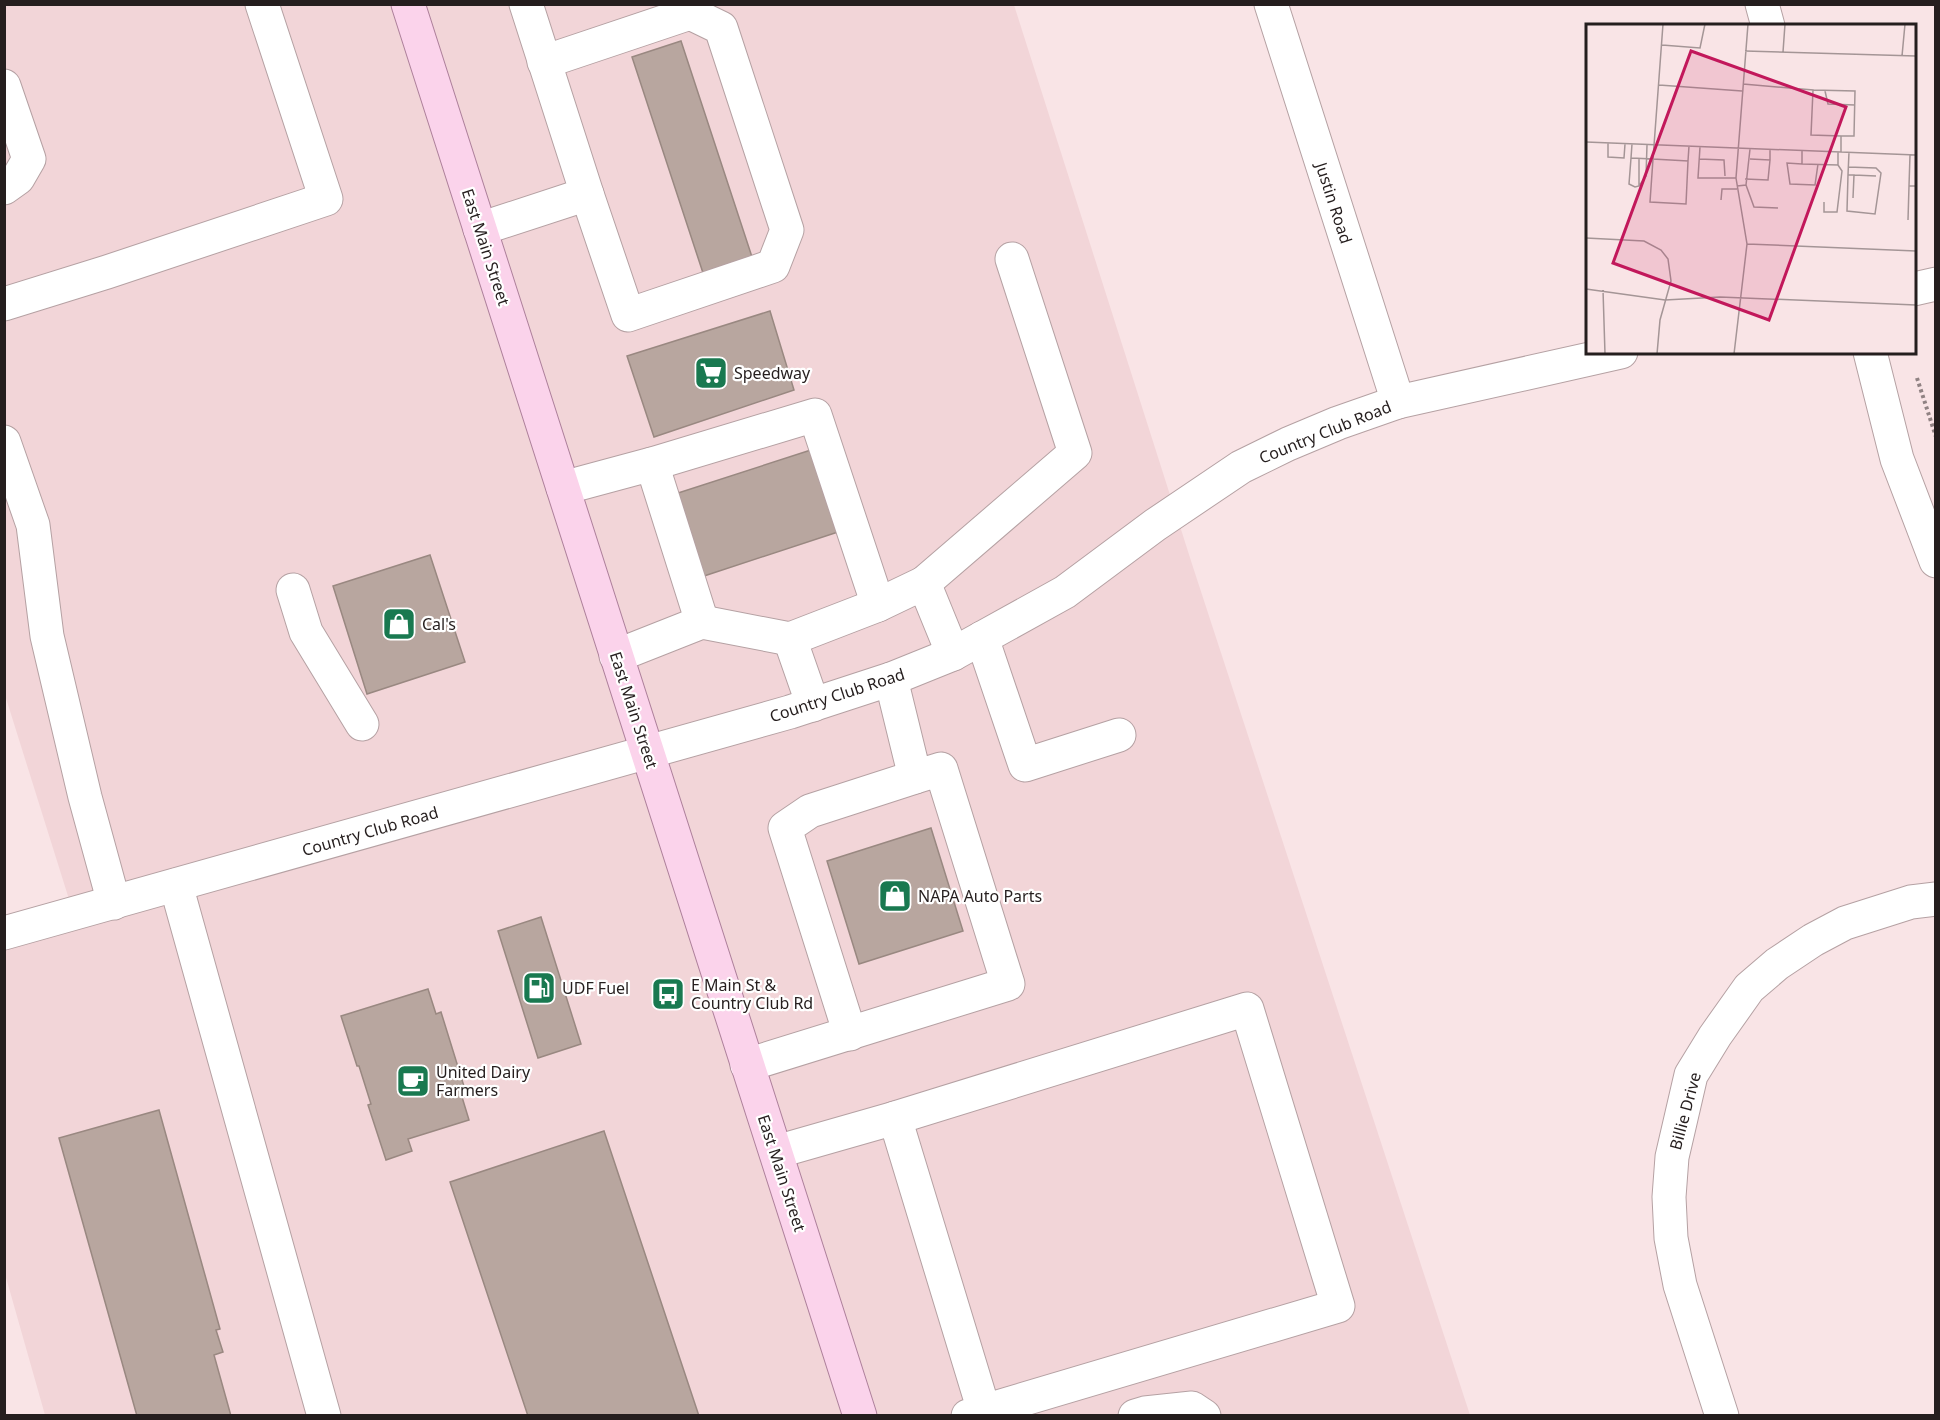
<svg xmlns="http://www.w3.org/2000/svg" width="1940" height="1420" font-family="'Noto Sans',sans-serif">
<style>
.built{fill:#f2d5d8}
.building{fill:#b8a69f;stroke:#998881;stroke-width:1.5}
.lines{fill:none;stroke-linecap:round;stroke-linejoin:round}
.minor-casing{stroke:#b5a1a3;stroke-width:35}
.major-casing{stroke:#ae809b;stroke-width:35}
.path{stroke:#908283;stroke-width:4;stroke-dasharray:3 3;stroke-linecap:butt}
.minor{stroke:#fff;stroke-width:33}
.major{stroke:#fbd3eb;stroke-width:33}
.labels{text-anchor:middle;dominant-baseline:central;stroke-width:4.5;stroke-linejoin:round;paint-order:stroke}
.street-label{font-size:16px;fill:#251e1e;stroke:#fff}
.poi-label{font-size:16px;fill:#251e1e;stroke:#fff;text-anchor:start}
.inset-road{fill:none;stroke:#a49596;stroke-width:1.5}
.view{fill:#c2185b;fill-opacity:0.15;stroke:#c2185b;stroke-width:3}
.inset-edge{fill:none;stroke:#251e1e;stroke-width:3}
</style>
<rect width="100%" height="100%" fill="#f9e4e6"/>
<!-- built -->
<polygon class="built" points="4,5 1014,5 1192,564 1470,1415 45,1415 5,1274 5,929 73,912 5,695"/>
<!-- building -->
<g class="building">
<polygon points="681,41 754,263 705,279 632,57"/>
<polygon points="770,311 794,390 654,437 627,356"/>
<polygon points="814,449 841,531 701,577 675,494"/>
<polygon points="430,555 465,662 367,694 333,586"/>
<polygon points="931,828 963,931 859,964 827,861"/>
<polygon points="541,917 581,1044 538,1058 498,931"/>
<polygon points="428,989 436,1014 441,1012 467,1096 462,1097 469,1120 408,1139 412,1151 386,1160 368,1105 371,1104 359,1066 357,1066 341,1016"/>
<polygon points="159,1110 220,1329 216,1330 223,1352 214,1355 231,1416 137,1416 59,1138"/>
<polygon points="604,1131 699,1416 528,1416 450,1182"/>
</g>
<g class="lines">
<defs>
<g id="minor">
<polyline points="1271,4 1398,402"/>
<polyline points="1762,4 1768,26"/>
<polyline points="544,62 690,13 721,28 787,230 773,266 628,315 587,194"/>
<polyline points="4,86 29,159 18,178 4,188"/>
<polyline points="480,229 587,194 526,4"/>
<polyline points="1914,289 1936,284"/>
<polyline points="4,304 107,272 326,199 262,4"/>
<polyline points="1870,352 1897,459 1936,561"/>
<polyline points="4,442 33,525 47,636 85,797 114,903"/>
<polyline points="652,464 815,415 878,605"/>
<polyline points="563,488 652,464 702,622"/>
<polyline points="924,583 1075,453 1012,259"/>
<polyline points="293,590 306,632 362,724"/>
<polyline points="982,638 1025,765 1119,735"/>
<polyline points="790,639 813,705"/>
<polyline points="616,656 702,622 790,639 878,605 924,583 953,654"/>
<polyline points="176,885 324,1416"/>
<polyline points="4,933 790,712 891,679 953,654 982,638 1065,592 1155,525 1241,467 1288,444 1338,423 1398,402 1621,352"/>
<polyline points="850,1034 785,828 810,811 915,777"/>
<polyline points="747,1065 1008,984 941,769 915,777 891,679"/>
<polyline points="895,1118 1247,1009 1338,1306 984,1411 985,1416"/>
<polyline points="776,1152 895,1118 984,1411 968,1416"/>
<polyline points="1135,1416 1145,1413 1192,1408 1204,1416"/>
<polyline points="1722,1416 1680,1285 1671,1238 1669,1197 1672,1157 1691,1075 1715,1036 1749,988 1777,964 1813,940 1845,923 1911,902 1936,899"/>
</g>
<polyline id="major" points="408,4 860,1416"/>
</defs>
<!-- minor casing -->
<use href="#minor" class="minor-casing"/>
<!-- major casing -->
<use href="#major" class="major-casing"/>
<!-- path -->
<polyline class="path" points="1917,378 1936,437"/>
<!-- minor -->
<use href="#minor" class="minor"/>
<!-- major -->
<use href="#major" class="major"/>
</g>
<!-- icons -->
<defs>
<symbol id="supermarket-square" viewBox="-11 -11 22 22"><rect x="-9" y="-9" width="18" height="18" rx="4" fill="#197950" stroke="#fff"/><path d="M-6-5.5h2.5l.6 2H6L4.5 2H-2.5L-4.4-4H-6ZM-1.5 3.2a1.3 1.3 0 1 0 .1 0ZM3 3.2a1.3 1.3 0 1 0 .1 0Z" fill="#fff"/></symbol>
<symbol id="shop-square" viewBox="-11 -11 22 22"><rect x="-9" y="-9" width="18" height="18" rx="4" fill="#197950" stroke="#fff"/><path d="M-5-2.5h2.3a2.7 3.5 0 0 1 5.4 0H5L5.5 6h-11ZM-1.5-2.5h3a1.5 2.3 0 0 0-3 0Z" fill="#fff"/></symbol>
<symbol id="fuel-square" viewBox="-11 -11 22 22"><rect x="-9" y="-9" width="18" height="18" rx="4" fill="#197950" stroke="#fff"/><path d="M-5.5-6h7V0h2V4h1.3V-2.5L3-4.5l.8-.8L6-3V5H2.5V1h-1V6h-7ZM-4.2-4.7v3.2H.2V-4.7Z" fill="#fff"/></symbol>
<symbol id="bus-square" viewBox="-11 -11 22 22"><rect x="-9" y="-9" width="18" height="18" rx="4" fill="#197950" stroke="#fff"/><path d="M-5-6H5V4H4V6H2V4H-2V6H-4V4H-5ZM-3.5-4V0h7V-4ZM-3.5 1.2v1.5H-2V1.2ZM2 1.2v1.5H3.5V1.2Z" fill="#fff"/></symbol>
<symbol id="cafe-square" viewBox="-11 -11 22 22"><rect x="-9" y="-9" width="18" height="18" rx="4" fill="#197950" stroke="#fff"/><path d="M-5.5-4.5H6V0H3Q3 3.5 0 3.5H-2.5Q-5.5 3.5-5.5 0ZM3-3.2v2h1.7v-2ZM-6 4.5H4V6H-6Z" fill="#fff"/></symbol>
</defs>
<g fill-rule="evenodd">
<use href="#supermarket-square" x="692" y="354" width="38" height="38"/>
<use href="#shop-square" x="380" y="605" width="38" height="38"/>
<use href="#shop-square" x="876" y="877" width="38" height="38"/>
<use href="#fuel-square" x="520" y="969" width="38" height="38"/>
<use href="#bus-square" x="649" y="975" width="38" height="38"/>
<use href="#cafe-square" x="394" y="1062" width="38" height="38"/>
</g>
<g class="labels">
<!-- street labels -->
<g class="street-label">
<text transform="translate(1334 203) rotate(72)">Justin Road</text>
<text transform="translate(486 247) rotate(72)">East Main Street</text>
<text transform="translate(1325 432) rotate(-22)">Country Club Road</text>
<text transform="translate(837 695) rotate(-18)">Country Club Road</text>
<text transform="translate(634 710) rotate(72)">East Main Street</text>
<text transform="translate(370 831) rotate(-16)">Country Club Road</text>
<text transform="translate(1685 1111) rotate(-75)">Billie Drive</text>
<text transform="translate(782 1173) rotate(72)">East Main Street</text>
</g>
<!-- poi labels -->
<g class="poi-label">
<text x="734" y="373">Speedway</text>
<text x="422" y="624">Cal's</text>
<text x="918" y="896">NAPA Auto Parts</text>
<text x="691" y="985">E Main St &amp;<tspan x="691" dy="18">Country Club Rd</tspan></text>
<text x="562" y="988">UDF Fuel</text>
<text x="436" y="1072">United Dairy<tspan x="436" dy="18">Farmers</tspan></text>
</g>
</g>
<!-- overview -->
<g transform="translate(1586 24)">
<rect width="330" height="330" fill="#f9e4e6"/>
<path class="inset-road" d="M77,0L67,135L102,137L103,122M76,21L114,24L119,0M159,27L330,32M197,28L199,0M316,32L319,0M157,60L227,66L225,111L255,112V128M73,61L156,67M227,66L269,67L268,112H255M239,67L242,80L269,81M0,118L330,131M22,119V133L38,134L39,120M46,120L45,134L67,135L64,178L100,180L102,137M114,123L112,154H150M216,127V140L252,141V128M263,128L262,151H268L267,174M324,131L323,162H330M45,134L43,160L49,163L53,162V134M113,135L138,136L139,152M164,135L184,136V125M216,140L201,139L204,160L229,161L232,140M262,151L261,187L289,190L295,149L290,144L262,143M268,151L290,152M159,155L182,156L184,136M160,161L168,183L192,184M53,162L60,152L61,121M151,162L160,161L164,125M135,176L136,165H151M238,178V188H251L256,147L252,141M322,196L323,162M0,214L58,217L75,226L82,235L85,257L74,296L71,330M161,220L330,227M0,265L79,276L134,273L330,281M17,266L19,330M148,330L161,220L150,154L162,0"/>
<path class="view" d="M105,27L260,83L183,296L27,239Z"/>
<rect width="330" height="330" class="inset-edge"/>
</g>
<!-- border -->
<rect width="1940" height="1420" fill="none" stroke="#251e1e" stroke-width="12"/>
</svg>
